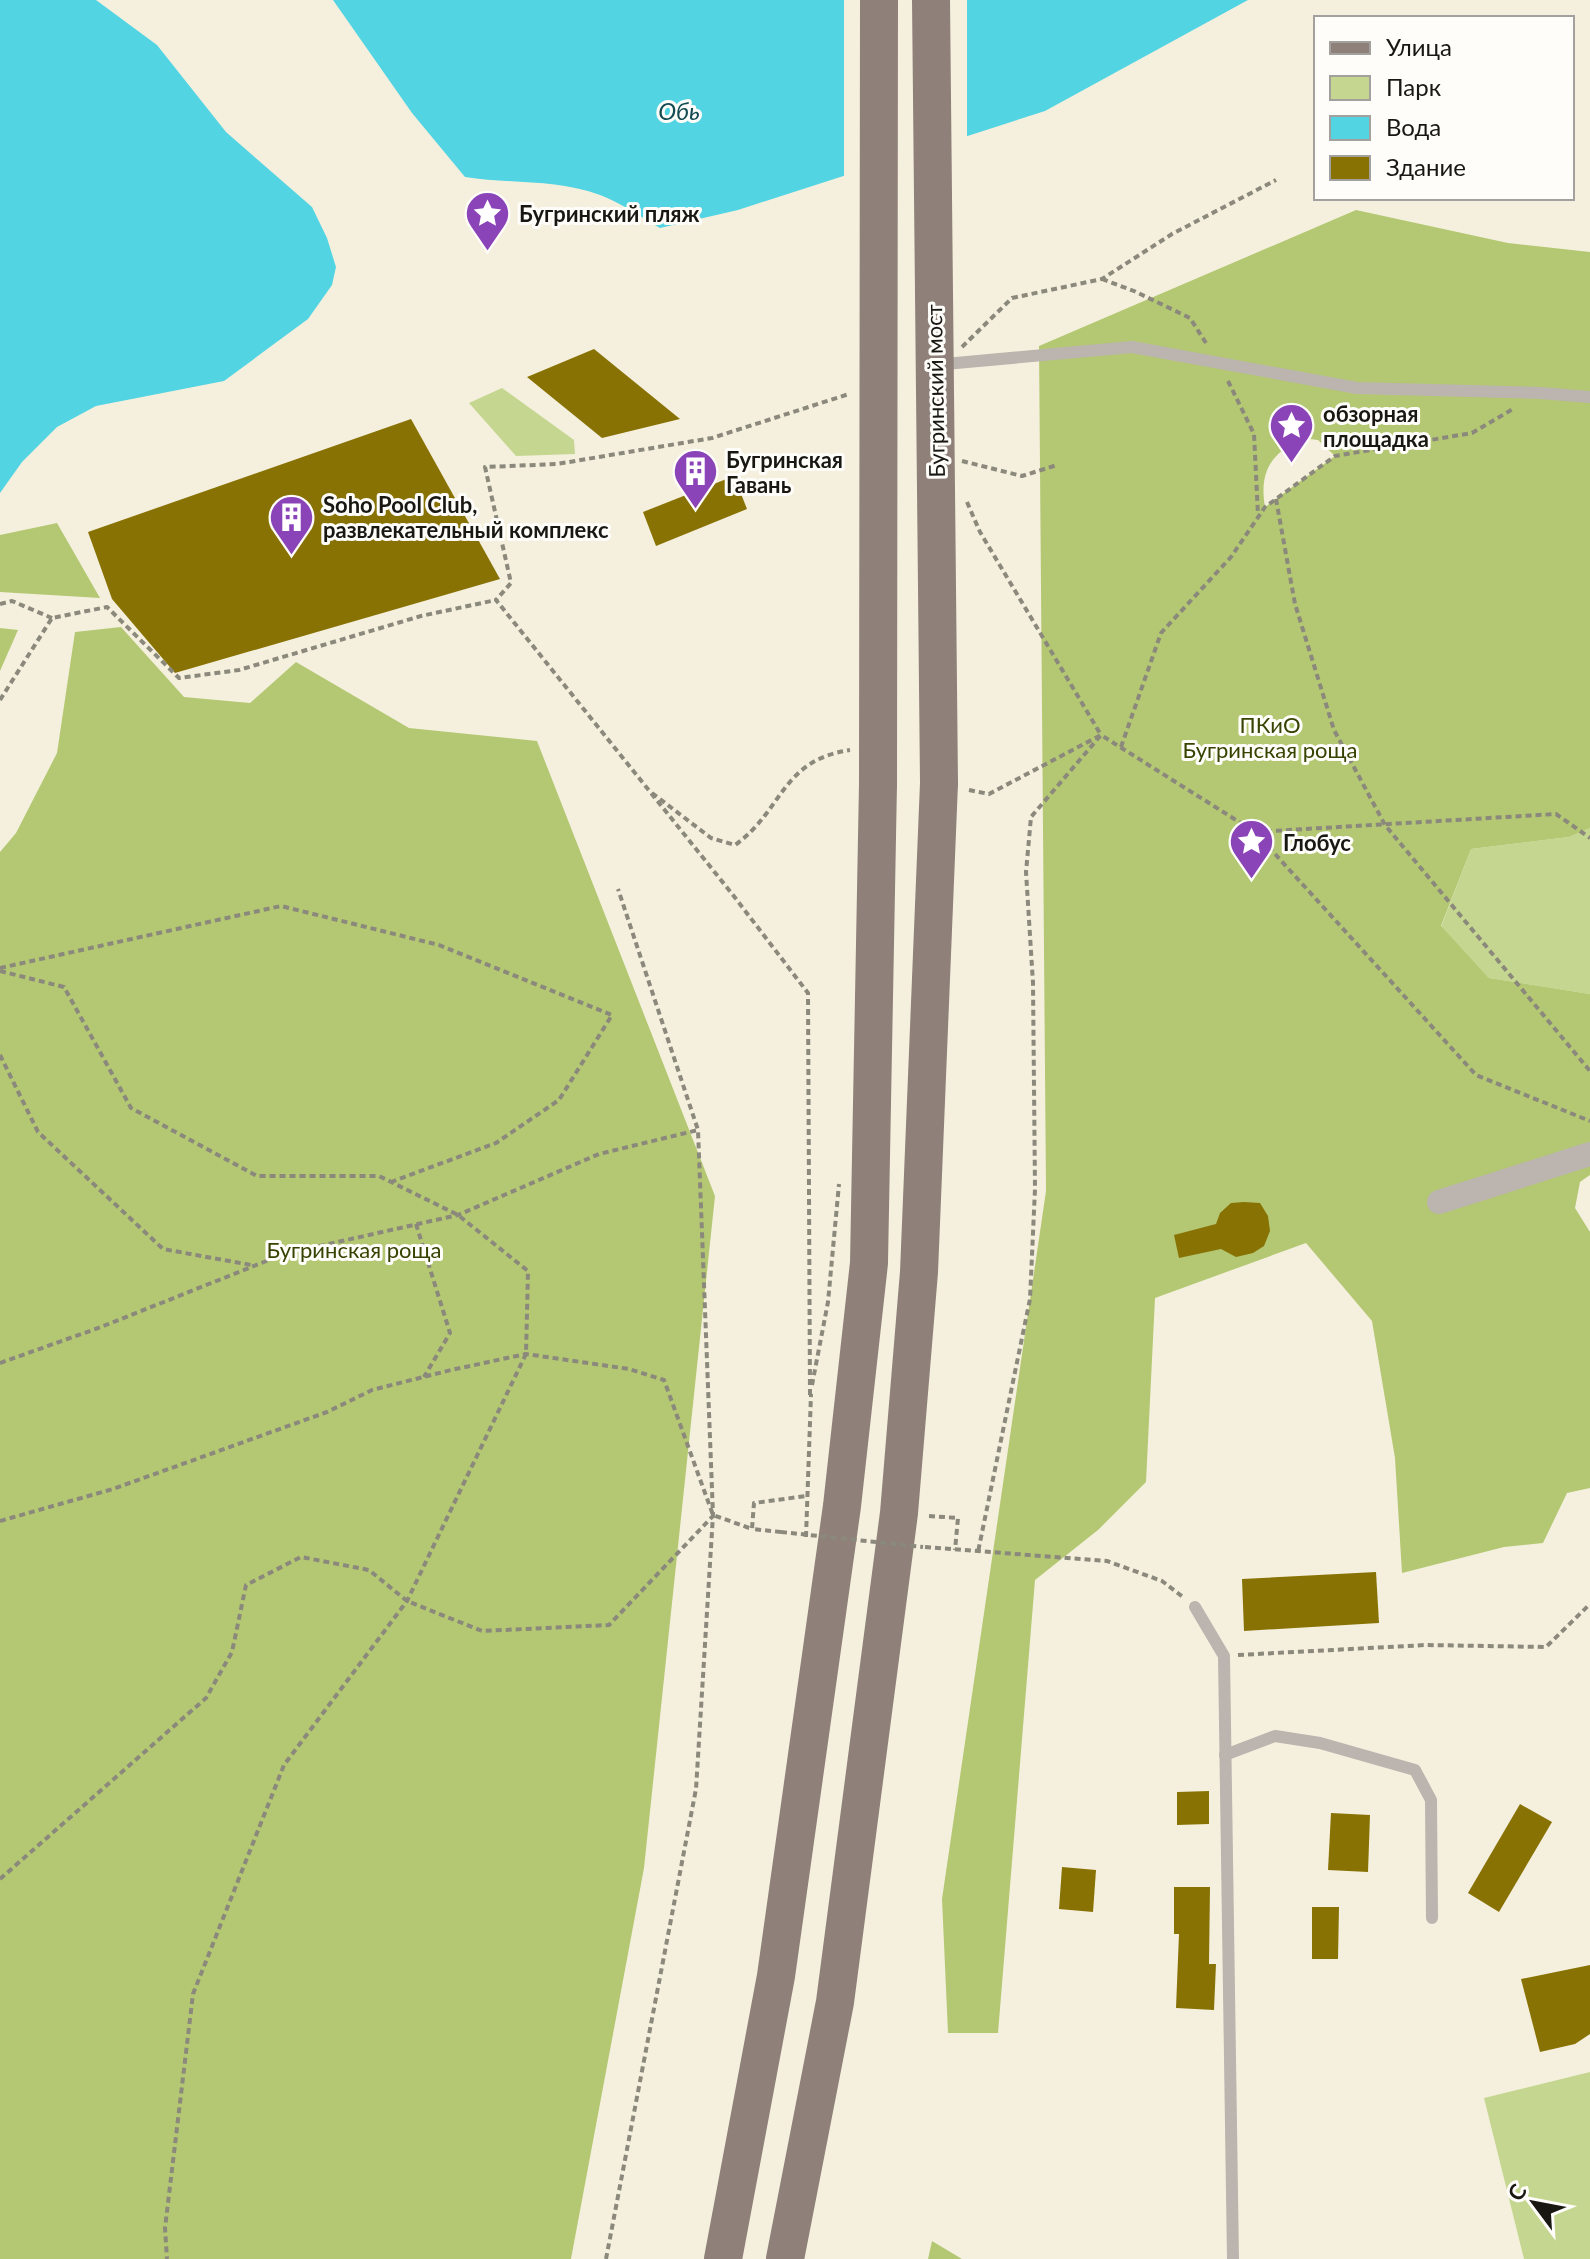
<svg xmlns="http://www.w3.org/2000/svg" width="1590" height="2259" font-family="Lato,sans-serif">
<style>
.green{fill:#c4d68f}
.forest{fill:#b4c873;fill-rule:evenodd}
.water{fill:#53d4e3}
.pier{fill:#f5f0de}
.building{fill:#887204}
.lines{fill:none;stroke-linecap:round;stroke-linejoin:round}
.path{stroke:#8b887c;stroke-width:4;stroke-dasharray:6 4;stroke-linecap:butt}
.lane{stroke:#bbb4af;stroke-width:12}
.street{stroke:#bbb4af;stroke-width:24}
.primary{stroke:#8f8179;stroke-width:38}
.path-bridge{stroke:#8b887c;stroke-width:4;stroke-dasharray:6 4;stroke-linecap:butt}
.primary-bridge{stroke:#8f8179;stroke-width:38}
.labels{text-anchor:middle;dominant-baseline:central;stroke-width:6;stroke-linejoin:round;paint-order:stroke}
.poi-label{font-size:22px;font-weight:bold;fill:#191711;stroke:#fefdfa;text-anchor:start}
.street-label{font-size:22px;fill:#191711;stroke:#fefdfa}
.park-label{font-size:22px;fill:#374300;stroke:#fefdfa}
.water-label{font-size:24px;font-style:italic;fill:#134c52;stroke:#fefdfa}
</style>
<rect width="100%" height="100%" fill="#f5f0de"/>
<!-- green -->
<g class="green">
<polygon points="502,388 574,440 575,454 516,456 469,403"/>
<polygon points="1590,828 1590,994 1489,978 1441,927 1471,849 1569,837"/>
<polygon points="1590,2072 1590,2259 1524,2259 1484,2098"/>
</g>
<!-- forest -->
<g class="forest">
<path d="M1356,210L1508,243L1590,252V828L1569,837L1471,849L1441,926L1489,978L1590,994V1175L1580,1182L1575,1208L1590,1232V1488L1567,1493L1543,1543L1504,1547L1402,1573L1395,1458L1372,1321L1306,1243L1155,1298L1146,1482L1098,1530L1035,1580L998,2033H948L942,1899L1046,1191L1039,346ZM1302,438L1318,440L1335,456L1265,507C1259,471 1271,454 1302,438Z"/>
<polygon points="57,523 100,598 0,592 0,535"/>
<polygon points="121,627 184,697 250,703 296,662 409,728 537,741 715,1196 644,1868 571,2259 0,2259 0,852 16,833 57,753 75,632"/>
<polygon points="0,628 18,630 0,671"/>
<polygon points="932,2241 962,2259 928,2259"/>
</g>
<!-- water -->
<g class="water">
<polygon points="0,0 96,0 157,45 226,132 312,207 327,238 336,267 332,285 308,319 224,381 96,406 57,427 22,462 0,493"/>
<path d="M333,0H1248L1045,111L738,210L660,228C641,217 621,203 600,195C557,179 510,184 465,177L412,113Z"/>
</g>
<!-- pier -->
<polygon class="pier" points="844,0 967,0 967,140 844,180"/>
<!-- building -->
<g class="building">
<polygon points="594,349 680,419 602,438 527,377"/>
<polygon points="411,419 500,579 175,673 112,599 88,532"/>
<polygon points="734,476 747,509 656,546 643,512"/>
<polygon points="1244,1202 1260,1203 1268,1216 1270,1231 1264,1246 1253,1253 1236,1257 1221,1249 1179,1258 1174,1235 1216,1224 1220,1213 1231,1203"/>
<polygon points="1376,1572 1379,1623 1244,1631 1242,1579"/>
<polygon points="1209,1791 1209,1824 1177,1825 1177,1792"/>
<polygon points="1520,1804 1552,1822 1499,1912 1468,1893"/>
<polygon points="1331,1813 1370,1815 1368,1872 1328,1870"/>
<polygon points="1062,1867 1096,1870 1093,1912 1059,1909"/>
<polygon points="1174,1887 1210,1887 1209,1964 1216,1964 1214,2010 1176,2008 1179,1934 1174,1934"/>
<polygon points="1312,1907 1339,1907 1338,1959 1312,1959"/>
<polygon points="1590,1965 1590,2034 1575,2044 1540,2052 1521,1979"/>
</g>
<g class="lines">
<!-- path -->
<g class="path">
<polyline points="1102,279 1134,291 1190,318 1206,343"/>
<polyline points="962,347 1012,298 1102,279 1172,234 1276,180"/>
<polyline points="1228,381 1254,434 1258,515"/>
<polyline points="962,461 1022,476 1057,465"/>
<polyline points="1276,499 1295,604 1334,730 1385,825 1590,1071"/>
<polyline points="967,502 980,532 1101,735 1031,817 1026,872 1033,983 1035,1189 1030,1299 978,1552"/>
<polyline points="0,604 12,601 52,618"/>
<polyline points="0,700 52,618 107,607 179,678 239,670 421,616 496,600"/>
<polyline points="1121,747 1161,633 1231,557 1265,507 1335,456 1472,433 1513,409"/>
<polyline points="969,790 989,794 1101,735 1255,832 1556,814 1590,838"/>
<path d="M652,793L711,838L735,845C783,811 781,760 850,750"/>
<polyline points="1255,832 1476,1075 1590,1121"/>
<polyline points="0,968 281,906 439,945 612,1015 559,1100 496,1143 391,1182"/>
<polyline points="0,971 64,987 131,1108 257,1176 379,1176 458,1215 528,1271 526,1354 407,1601 284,1765 193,1994 165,2228 167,2259"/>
<polyline points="0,1055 38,1132 163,1249 251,1265"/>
<polyline points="416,1224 450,1333 424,1377"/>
<polyline points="0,1363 101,1327 284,1254 458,1215 599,1154 698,1130"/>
<polyline points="812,1385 828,1302 839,1184"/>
<polyline points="810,1395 808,993 733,895 496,600 511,583 485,467 557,464 712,438 849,394"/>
<polyline points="929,1516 958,1518 955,1550"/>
<polyline points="0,1521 113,1489 327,1412 372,1390 451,1370 526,1354 629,1369 664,1380 713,1515 752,1529"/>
<polyline points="781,1532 752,1529 754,1503 806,1496"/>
<polyline points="806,1537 811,1394"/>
<polyline points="925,1547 1107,1561 1162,1581 1183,1597"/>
<polyline points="1238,1655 1426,1645 1546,1647 1590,1604"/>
<polyline points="0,1879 206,1698 232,1652 246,1585 301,1557 369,1570 407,1601 482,1631 609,1625 712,1517"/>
<polyline points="606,2259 696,1789 713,1515 698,1130 618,889"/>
</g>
<!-- lane -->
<g class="lane">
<polyline points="945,364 1132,347 1357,388 1540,393 1590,397"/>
<polyline points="1195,1607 1224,1656 1233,2259"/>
<polyline points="1225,1755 1275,1736 1320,1743 1415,1770 1431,1800 1432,1918"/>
</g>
<!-- street -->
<polyline class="street" points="1439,1202 1590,1154"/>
<!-- primary -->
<g class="primary">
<polyline points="723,2259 776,1976 842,1506 869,1263 878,784"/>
<polyline points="785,2259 835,2002 899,1513 919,1272 939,783"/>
</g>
<!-- path-bridge -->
<polyline class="path-bridge" points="781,1532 923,1547"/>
<!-- primary-bridge -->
<g class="primary-bridge">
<polyline points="931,0 939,783"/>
<polyline points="878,784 879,0"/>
</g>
</g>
<!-- icons -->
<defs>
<symbol id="sight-pin" viewBox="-11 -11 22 30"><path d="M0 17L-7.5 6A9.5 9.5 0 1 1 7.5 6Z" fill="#8b44b8" stroke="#fefdfa"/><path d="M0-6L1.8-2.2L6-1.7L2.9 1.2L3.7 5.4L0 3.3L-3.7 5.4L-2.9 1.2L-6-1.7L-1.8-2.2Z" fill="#fff"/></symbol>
<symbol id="building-pin" viewBox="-11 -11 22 30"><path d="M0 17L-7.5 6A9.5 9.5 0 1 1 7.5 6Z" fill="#8b44b8" stroke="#fefdfa"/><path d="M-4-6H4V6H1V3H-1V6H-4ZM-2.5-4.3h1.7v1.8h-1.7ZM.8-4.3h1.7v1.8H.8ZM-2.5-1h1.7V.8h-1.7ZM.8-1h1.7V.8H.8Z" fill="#fff"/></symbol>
</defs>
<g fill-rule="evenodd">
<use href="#sight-pin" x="462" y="188" width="51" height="69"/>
<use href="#sight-pin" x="1266" y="400" width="51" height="69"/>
<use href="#building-pin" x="670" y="446" width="51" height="69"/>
<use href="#building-pin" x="266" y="492" width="51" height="69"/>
<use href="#sight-pin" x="1226" y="816" width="51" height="69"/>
</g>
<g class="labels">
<!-- poi labels -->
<g class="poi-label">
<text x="519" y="213">Бугринский пляж</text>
<text x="1323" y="413">обзорная<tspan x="1323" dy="25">площадка</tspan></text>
<text x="726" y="459">Бугринская<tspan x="726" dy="25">Гавань</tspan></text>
<text x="323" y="504">Soho Pool Club,<tspan x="323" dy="25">развлекательный комплекс</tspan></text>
<text x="1283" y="842">Глобус</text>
</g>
<!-- street labels -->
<g class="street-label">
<text transform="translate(935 391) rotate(-91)">Бугринский мост</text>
</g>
<!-- park labels -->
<g class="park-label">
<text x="1270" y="724">ПКиО<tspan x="1270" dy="25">Бугринская роща</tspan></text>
<text x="354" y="1249">Бугринская роща</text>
</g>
<!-- water labels -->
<g class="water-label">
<text x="679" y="110">Обь</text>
</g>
</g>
<!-- legend -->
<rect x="1314" y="16" width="260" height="184" fill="#fefdfa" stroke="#a2a19d" stroke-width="2"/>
<rect x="1330" y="42" width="40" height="12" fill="#8f8179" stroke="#a2a19d" stroke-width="2"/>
<text x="1386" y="56" font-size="24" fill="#191711">Улица</text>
<rect x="1330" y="76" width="40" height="24" fill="#c4d68f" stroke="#a2a19d" stroke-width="2"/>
<text x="1386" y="96" font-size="24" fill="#191711">Парк</text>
<rect x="1330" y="116" width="40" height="24" fill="#53d4e3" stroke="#a2a19d" stroke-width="2"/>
<text x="1386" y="136" font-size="24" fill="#191711">Вода</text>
<rect x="1330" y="156" width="40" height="24" fill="#887204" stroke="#a2a19d" stroke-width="2"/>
<text x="1386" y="176" font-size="24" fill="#191711">Здание</text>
<!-- north arrow -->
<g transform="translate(1534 2203) rotate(302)" stroke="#fefdfa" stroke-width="6" paint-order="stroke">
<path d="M0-6L14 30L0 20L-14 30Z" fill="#191711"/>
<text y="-12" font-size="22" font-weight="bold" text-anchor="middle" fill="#191711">С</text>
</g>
</svg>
